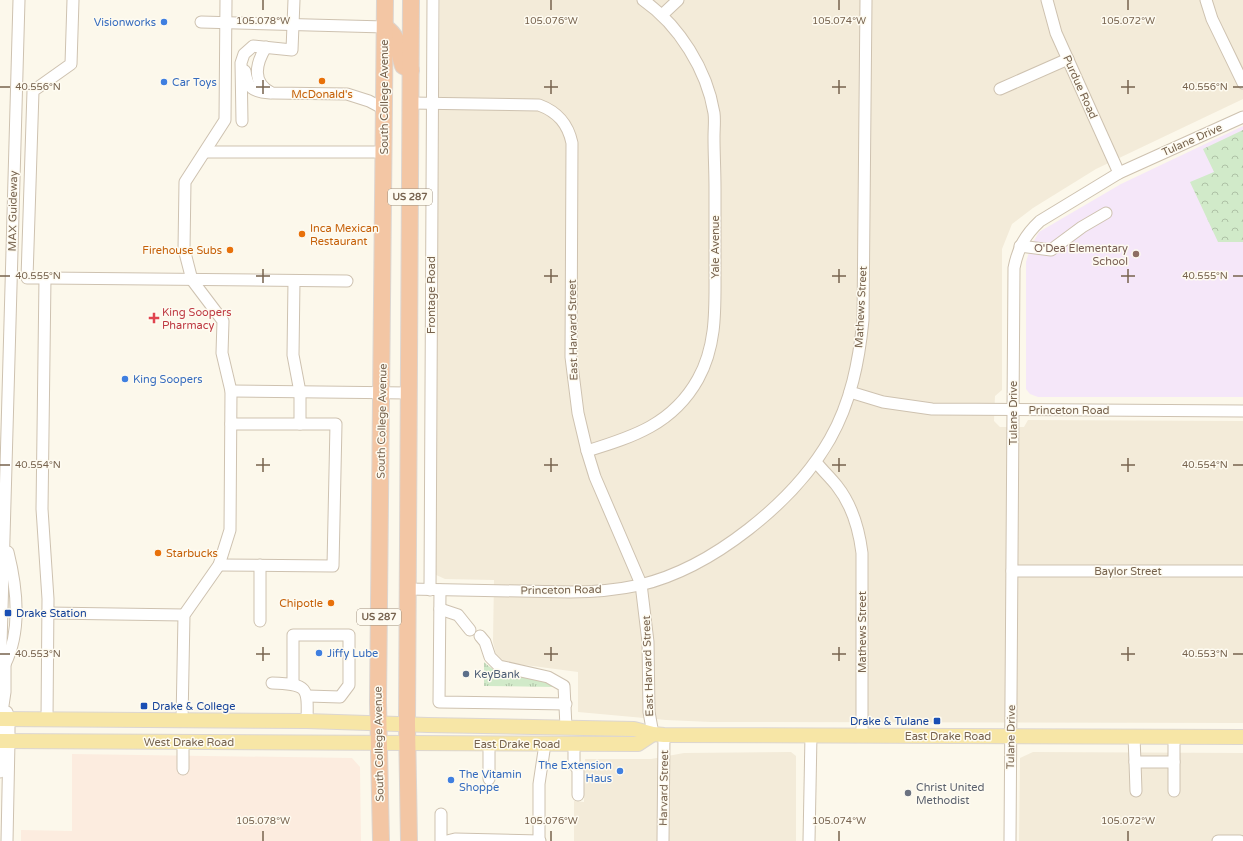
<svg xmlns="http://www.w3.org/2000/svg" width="1243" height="841" font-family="'Varela Round',sans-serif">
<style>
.residential{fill:#f3ebd9}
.commercial{fill:#fcecdf}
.education{fill:#f5e7f9}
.grass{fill:url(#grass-tufts)}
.park{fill:url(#park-crowns)}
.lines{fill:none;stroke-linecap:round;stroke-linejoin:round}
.minor-casing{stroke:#cec2b0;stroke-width:13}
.major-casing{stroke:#dcd6d1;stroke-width:16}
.highway-casing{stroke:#dcd6d1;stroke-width:18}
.minor{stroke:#fff;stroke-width:11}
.major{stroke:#f7e6a6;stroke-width:14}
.highway{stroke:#f3c6a4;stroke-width:16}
.ticks{fill:none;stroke:#77634e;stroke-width:1.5}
.shop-dot{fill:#3f7fe0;stroke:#fefbf1;stroke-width:1.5}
.food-dot{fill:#e8710a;stroke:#fefbf1;stroke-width:1.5}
.education-dot{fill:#8d6e63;stroke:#fefbf1;stroke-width:1.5}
.health-dot{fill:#e0444e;stroke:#fefbf1;stroke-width:1.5}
.transit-dot{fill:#1a4fb4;stroke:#fefbf1;stroke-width:1.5}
.service-dot{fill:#5c6f8a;stroke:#fefbf1;stroke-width:1.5}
.worship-dot{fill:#6b7280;stroke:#fefbf1;stroke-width:1.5}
.labels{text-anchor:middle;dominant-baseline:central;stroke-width:3;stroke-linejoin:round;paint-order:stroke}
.shield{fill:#fefbf1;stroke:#a0917f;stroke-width:1}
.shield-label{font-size:10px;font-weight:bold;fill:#77634e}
.shop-label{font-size:11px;fill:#366cbe;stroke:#fefbf1;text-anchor:start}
.street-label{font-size:11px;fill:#77634e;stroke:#fefbf1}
.food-label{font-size:11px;fill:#c56008;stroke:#fefbf1;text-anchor:start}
.education-label{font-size:11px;fill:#785e54;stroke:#fefbf1;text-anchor:end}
.health-label{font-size:11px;fill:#be3a42;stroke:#fefbf1;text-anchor:start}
.transit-label{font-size:11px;fill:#164399;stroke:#fefbf1;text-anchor:start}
.service-label{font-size:11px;fill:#4e5e75;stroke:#fefbf1;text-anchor:start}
.worship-label{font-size:11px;fill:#5b616d;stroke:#fefbf1;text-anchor:start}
.ticks-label{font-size:10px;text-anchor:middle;fill:#77634e;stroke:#fefbf1;stroke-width:3;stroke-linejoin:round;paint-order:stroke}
</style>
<defs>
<pattern id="grass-tufts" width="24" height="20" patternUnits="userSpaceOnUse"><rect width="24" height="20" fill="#d1eac9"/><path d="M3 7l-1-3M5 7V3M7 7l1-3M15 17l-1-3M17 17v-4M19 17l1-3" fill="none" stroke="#aec1a5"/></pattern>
<pattern id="park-crowns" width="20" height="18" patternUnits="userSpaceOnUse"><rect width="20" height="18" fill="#d1eac9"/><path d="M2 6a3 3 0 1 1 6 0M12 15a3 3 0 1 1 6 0" fill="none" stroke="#aec1a5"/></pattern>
</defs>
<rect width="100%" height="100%" fill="#fcf8eb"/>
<!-- residential -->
<g class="residential">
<polygon points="440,0 1243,0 1243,99 1096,169 1033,208 1012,224 1002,249 1002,390 995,396 994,421 1000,427 1024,427 1028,420 1243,421 1243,723 711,722 666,720 578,712 578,672 503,662 496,655 493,642 494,580 445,579 434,574"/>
<polygon points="791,752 796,756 796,841 574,841 574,801 584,802 585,759 651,759 684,753"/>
<polygon points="1033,752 1243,753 1243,841 1019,841 1020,758"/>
</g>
<!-- commercial -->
<polygon class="commercial" points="72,754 352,758 360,767 361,841 21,841 21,830 72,831"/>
<!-- education -->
<polygon class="education" points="1243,126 1243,397 1038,397 1030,394 1026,389 1026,262 1031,246 1039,232 1121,184"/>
<!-- grass -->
<path class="grass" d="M484,662C504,682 533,672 555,687L484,686Z"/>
<!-- park -->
<polygon class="park" points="1243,130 1243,242 1218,242 1190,182 1214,172 1203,149"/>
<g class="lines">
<defs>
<g id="minor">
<polyline points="1047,0 1056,33 1119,173"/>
<polyline points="1206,0 1212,19 1243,83"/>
<polyline points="662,15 678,0"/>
<polyline points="201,22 385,27"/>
<path d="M266,47C256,63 251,83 272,93L347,94L369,101L384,109"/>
<path d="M245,71C247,88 253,92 270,93"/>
<polyline points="1000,89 1068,59"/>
<path d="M411,103L539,105C558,112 568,124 572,143L571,357L578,413L587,451L595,477L641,584L648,642L649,712L653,734"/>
<polyline points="242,121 241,63 244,54 253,46 292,50 294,0"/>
<polyline points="205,152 384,152"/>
<polyline points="1020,246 1051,250 1082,227 1106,213"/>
<polyline points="45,278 347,281"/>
<polyline points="294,281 293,355 300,392 300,424"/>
<polyline points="231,391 409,393"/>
<polyline points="850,392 883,402 932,409 1243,411"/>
<path d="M587,451C633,437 673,424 698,379C717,345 715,308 715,270C715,243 715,216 715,188C715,171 714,154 714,137C714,129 715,120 714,113C707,70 679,25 643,0"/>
<path d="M816,462C822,470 830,477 837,486C852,505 859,529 862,553V736"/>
<polyline points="219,565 333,566 336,424 231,424"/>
<polyline points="1012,571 1243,571"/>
<path d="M408,589L570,592C593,592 617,590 640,585C712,568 794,502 830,439C851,402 859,361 863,320L866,0"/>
<polyline points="430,590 433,0"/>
<polyline points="440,590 439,702 566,704"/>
<polyline points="440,609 458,615 470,630"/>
<polyline points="48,613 184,615"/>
<polyline points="260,621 260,565"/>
<polyline points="480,636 485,642 490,657 499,666 548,677 564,686 566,727"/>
<path d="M5,664C22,630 17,588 8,552"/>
<path d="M272,683C308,684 308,687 307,721"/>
<polyline points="293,684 293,635 349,635 349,685 340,697 308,696"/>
<polyline points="47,719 48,599 42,509 45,278 27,278 33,91 71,64 73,0"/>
<polyline points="182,721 184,615 219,565 230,530 231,391 222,353 223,321 192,280 184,249 185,182 225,120 226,0"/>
<polyline points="1134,737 1135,762 1174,762 1174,737"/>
<polyline points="183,741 183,769"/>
<polyline points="574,744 574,764 578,770 578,795"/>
<polyline points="1135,762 1136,791"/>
<polyline points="0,772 1,719 5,692 5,664 1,645 19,0"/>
<polyline points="489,779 489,744"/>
<polyline points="1174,791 1174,762"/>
<polyline points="441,814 441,841"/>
<polyline points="539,840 539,784 545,744"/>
<polyline points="7,841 9,741 9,719 7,712"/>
<polyline points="447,841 455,839 540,841"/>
<polyline points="663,841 664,735"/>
<polyline points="809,841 811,735"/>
<path d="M1010,841L1014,268C1018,248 1025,235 1040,221L1119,173L1243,117"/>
<polyline points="1218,841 1240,841"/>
</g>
<g id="major">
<polyline points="0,719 307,721 428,725 634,729 653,734 664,735 1243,737"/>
<polyline points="0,741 638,744 653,734"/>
</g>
<g id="highway">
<path d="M385,27C401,38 397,49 403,66L411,70"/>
<polyline points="381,841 378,702 385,0"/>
<polyline points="409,841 407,724 411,0"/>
</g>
</defs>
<!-- minor casing -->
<use href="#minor" class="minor-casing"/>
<!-- major casing -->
<use href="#major" class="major-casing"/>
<!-- highway casing -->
<use href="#highway" class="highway-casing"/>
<!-- minor -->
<use href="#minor" class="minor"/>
<!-- major -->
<use href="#major" class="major"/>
<!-- highway -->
<use href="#highway" class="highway"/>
</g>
<!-- ticks -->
<path class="ticks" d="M263,0V10M551,0V10M839,0V10M1128,0V10M263,80V94M551,80V94M839,80V94M1128,80V94M0,87H10M256,87H270M544,87H558M832,87H846M1121,87H1135M1233,87H1243M263,269V283M551,269V283M839,269V283M1128,269V283M0,276H10M256,276H270M544,276H558M832,276H846M1121,276H1135M1233,276H1243M263,458V472M551,458V472M839,458V472M1128,458V472M0,465H10M256,465H270M544,465H558M832,465H846M1121,465H1135M1233,465H1243M263,647V661M551,647V661M839,647V661M1128,647V661M0,654H10M256,654H270M544,654H558M832,654H846M1121,654H1135M1233,654H1243M263,831V841M551,831V841M839,831V841M1128,831V841"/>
<!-- markers -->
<g class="shop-dot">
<circle cx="164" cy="22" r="4"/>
<circle cx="164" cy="82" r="4"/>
<circle cx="125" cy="379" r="4"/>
<circle cx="319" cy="653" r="4"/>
<circle cx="620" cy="771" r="4"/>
<circle cx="451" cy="780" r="4"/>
</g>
<g class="food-dot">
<circle cx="322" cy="81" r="4"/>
<circle cx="302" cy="234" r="4"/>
<circle cx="230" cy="250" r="4"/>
<circle cx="158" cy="553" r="4"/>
<circle cx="331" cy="603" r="4"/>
</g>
<circle class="education-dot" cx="1136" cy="254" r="4"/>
<path class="health-dot" d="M152 312h4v4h4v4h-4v4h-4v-4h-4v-4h4z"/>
<g class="transit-dot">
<rect x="4" y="609" width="8" height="8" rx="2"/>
<rect x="140" y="702" width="8" height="8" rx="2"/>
<rect x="933" y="717" width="8" height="8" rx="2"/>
</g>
<circle class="service-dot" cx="466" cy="674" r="4"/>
<circle class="worship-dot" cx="908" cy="793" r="4"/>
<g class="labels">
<!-- shield labels -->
<g class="shield">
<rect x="388" y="189" width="44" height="16" rx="3"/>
<rect x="357" y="609" width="44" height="16" rx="3"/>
</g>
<g class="shield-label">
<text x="410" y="197">US 287</text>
<text x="379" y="617">US 287</text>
</g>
<!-- shop labels -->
<g class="shop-label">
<text x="156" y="22" text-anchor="end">Visionworks</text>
<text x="172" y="82">Car Toys</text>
<text x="133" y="379">King Soopers</text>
<text x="327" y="653">Jiffy Lube</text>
<text x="612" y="765" text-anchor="end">The Extension<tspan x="612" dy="13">Haus</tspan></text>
<text x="459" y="774">The Vitamin<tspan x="459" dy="13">Shoppe</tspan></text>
</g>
<!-- street labels -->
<g class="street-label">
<text transform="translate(1080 87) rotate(66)">Purdue Road</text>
<text transform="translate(384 97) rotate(-90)">South College Avenue</text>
<text transform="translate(1192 140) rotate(-24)">Tulane Drive</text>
<text transform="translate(13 211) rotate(-89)">MAX Guideway</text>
<text transform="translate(715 247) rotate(-90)">Yale Avenue</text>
<text transform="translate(431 295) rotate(-90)">Frontage Road</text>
<text transform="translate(861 307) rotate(-87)">Mathews Street</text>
<text transform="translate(573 330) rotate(-91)">East Harvard Street</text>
<text x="1069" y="410">Princeton Road</text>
<text transform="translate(1013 413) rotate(-90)">Tulane Drive</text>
<text transform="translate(382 421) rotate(-89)">South College Avenue</text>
<text x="1128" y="571">Baylor Street</text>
<text transform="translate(561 590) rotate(-1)">Princeton Road</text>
<text transform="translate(862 632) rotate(-90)">Mathews Street</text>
<text transform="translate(648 666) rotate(-92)">East Harvard Street</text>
<text x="948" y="736">East Drake Road</text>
<text transform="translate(1011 737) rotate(-89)">Tulane Drive</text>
<text x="189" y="742">West Drake Road</text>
<text transform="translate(379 744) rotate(-91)">South College Avenue</text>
<text x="517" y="744">East Drake Road</text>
<text transform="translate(664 788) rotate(-89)">Harvard Street</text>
</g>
<!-- food labels -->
<g class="food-label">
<text x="322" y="94" text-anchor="middle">McDonald's</text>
<text x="310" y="228">Inca Mexican<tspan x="310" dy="13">Restaurant</tspan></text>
<text x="222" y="250" text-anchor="end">Firehouse Subs</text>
<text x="166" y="553">Starbucks</text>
<text x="323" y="603" text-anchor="end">Chipotle</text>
</g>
<!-- education labels -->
<g class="education-label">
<text x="1128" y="248">O'Dea Elementary<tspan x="1128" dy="13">School</tspan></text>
</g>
<!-- health labels -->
<g class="health-label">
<text x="162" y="312">King Soopers<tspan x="162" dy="13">Pharmacy</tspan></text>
</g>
<!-- transit labels -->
<g class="transit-label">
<text x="16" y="613">Drake Station</text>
<text x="152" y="706">Drake &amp; College</text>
<text x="929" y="721" text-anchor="end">Drake &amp; Tulane</text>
</g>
<!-- service labels -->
<g class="service-label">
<text x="474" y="674">KeyBank</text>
</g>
<!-- worship labels -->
<g class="worship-label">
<text x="916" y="787">Christ United<tspan x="916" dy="13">Methodist</tspan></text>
</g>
</g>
<g class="ticks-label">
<text x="263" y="24">105.078°W</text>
<text x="551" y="24">105.076°W</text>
<text x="839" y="24">105.074°W</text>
<text x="1128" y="24">105.072°W</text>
<text x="38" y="90">40.556°N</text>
<text x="1205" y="90">40.556°N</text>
<text x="38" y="279">40.555°N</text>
<text x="1205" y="279">40.555°N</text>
<text x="38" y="468">40.554°N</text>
<text x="1205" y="468">40.554°N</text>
<text x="38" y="657">40.553°N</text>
<text x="1205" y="657">40.553°N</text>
<text x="263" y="824">105.078°W</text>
<text x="551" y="824">105.076°W</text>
<text x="839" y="824">105.074°W</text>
<text x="1128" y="824">105.072°W</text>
</g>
</svg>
